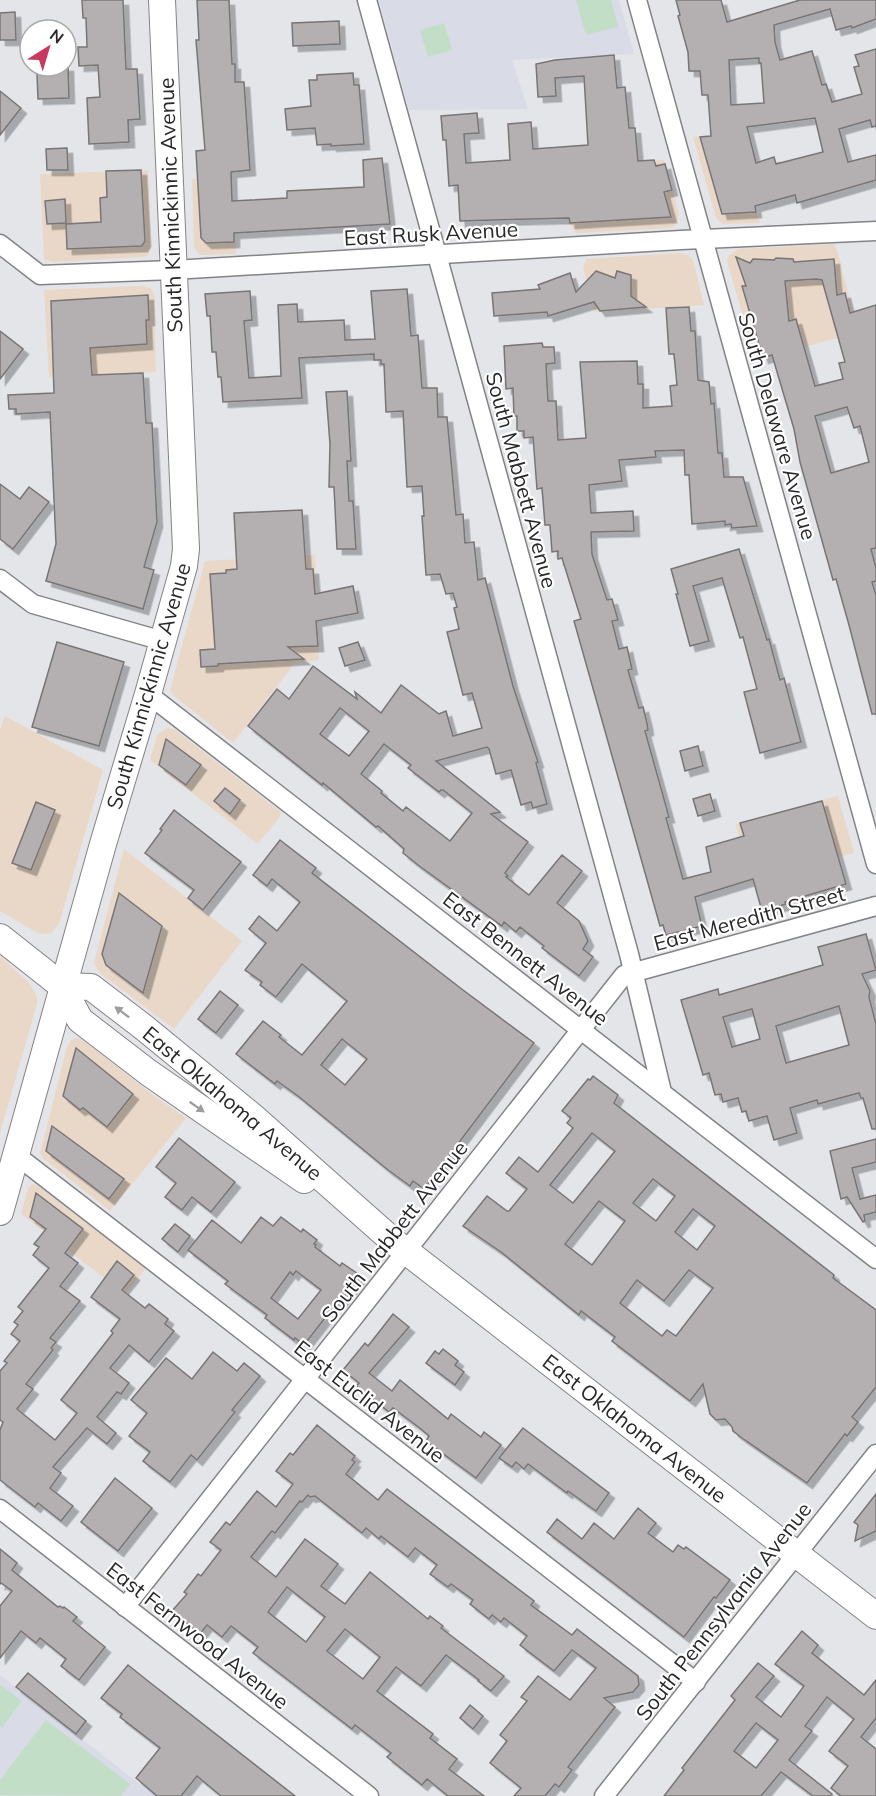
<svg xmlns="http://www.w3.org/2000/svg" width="876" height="1796" font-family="Mulish,sans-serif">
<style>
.commercial{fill:#e9d8c7}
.built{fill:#d9dbe7}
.green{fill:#c2dec7}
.building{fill:#b4b0b1;stroke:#797576;stroke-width:1.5;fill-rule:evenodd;filter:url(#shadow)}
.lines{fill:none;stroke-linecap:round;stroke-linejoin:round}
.street-casing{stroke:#838387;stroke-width:21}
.secondary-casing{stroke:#838387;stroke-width:28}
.street{stroke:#fff;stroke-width:18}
.secondary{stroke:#fff;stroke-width:26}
.oneway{fill:#9e9e9f}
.labels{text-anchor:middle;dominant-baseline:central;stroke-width:4.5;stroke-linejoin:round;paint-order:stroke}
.street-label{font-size:21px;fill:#282829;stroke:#fff}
</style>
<defs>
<filter id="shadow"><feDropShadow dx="5.5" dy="5.5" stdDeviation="0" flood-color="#0004"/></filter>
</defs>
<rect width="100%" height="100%" fill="#e4e5e9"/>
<!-- commercial -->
<g class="commercial">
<polygon points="736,134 760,223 723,224 716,218 693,137"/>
<polygon points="664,160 679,214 675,226 671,228 576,233 569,224 554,166"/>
<polygon points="148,170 151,248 148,255 144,257 54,262 44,259 40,174"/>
<polygon points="232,177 236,254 200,255 194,247 192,179"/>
<polygon points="834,244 838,253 858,332 756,361 727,261 729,255 738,249"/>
<polygon points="680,253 688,255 693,260 704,305 595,312 583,267 587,259"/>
<polygon points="143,286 150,288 154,294 156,372 49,377 44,290"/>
<polygon points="315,555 319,660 295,663 233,743 174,696 170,690 205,561"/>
<polygon points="5,716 103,770 59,924 52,932 48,934 38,933 0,911 0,730"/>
<polygon points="167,728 174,729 281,812 280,817 258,844 150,760 157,735"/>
<polygon points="838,796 854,853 751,881 736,824"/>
<polygon points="124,849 242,941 174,1029 100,973 94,963"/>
<polygon points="0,956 30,984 37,997 37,1004 0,1133"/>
<polygon points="76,1038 82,1039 154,1096 186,1118 110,1211 43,1158 40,1153 67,1047 71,1040"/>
<polygon points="32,1184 37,1185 146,1268 125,1294 21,1214 28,1188"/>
</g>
<!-- built -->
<g class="built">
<polygon points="379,0 619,0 634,54 512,60 528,109 409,110"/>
<polygon points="0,1675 155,1796 0,1796"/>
</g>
<!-- green -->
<g class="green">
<polygon points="576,0 611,0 618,27 586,35"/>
<polygon points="444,23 452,50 428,57 420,30"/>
<polygon points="0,1685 22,1701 2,1727 0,1726"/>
<polygon points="46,1720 130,1784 121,1796 0,1795 0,1780"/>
</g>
<!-- building -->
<g class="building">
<polygon points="82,0 123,0 126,69 137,69 140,119 128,120 129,142 89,144 87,98 100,97 98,65 79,66 78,47 87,47 86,18 83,18"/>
<polygon points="197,0 229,0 232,64 235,64 235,82 244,82 250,170 231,172 232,201 287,198 287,191 364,187 363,160 382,158 390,224 234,233 234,242 206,243 201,238 196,151 205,150 196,40 199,40"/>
<path d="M676,0H721L727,22L800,0H876V19L852,28L851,26L836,30L830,9L774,25L775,42L780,60L812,51L822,85L826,84L832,102L862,94L854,67L859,66L855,55L876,49V126L872,127L870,120L839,129L848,162L876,155V180L797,203L795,195L755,206L756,212L722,214L700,137L711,136L708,95H702L700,71H689L688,52L678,16L680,15ZM759,58V63H761L764,103L731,105L729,60ZM815,118L823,152L776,164L774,157L756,163L747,127Z"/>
<polygon points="15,12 16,40 0,40 0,13"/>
<polygon points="339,21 340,44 293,46 292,23"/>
<polygon points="614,55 617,88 625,87 629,128 635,128 638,161 654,160 656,166 665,164 672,190 664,192 671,217 570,223 569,218 460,221 458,185 449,186 446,140 443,140 441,116 477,113 479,133 464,134 466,163 510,160 508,124 531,122 533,149 588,145 584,76 555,78 556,96 538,97 536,64 555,60"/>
<polygon points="41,66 68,66 69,98 38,99 37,74 41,74"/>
<polygon points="353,73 354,85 359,85 364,144 331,146 331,144 317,145 315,128 287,130 285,109 311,106 309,80 317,80 317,75"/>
<polygon points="0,91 21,108 0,135"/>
<polygon points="67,148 68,170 47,170 46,149"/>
<polygon points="141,170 145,241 142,246 67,249 66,224 101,222 100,198 107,197 106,171"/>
<polygon points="65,199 66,223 47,224 45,201"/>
<path d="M736,257L750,263L753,259L774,260L776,258L793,259L794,262L834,259L837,295L845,293L850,313L876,305V548L871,549L876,568V581L872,582L876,595V714H872L849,625L836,579L833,580L800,462L794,429L772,355L763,358L742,286H746ZM816,279L822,280L845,362L839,363L843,379L815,386L796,319L789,321L785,281ZM847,407L854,428L860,426L869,462L831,473L815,416Z"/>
<polygon points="596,271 615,278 617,271 631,275 631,296 646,307 600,311 594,302 548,316 547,312 494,316 492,293 540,289 538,285 570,273 576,292"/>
<path d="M407,289L411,336L418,335L422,388H437L438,417H447L456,515L463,514L465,543L474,542L478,580L485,578L513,686L538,762L536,763L547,804L533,808L531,802L521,805L511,770L496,774L489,749L487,747L436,761L500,812L491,814L528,842L505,873L508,876L506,877L529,895L562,855L582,871L557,903L579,921L588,941L583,949L593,957L579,976L542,948L544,946L520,927L516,932L504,922L502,926L418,865L403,853L404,849L378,826L376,827L323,783L322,785L248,726L277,689L289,699L313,666L357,699L355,692L381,713L401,685L439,714L446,711L453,736L482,728L472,693L463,695L447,632L459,629L454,608L457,607L453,593L446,594L440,574L426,575L422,516H424L422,486L407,487L403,411L386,412L384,364H381V360H374V354L299,358L302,398L223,402L221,377H218L216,352H212L210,316H207L205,294L250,291L252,320L244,321L249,378L281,376L278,305L297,304L298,322L344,320L345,340L375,339L371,291ZM340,708L369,731L349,756L320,734ZM384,744L411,765L408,768L439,792L441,790H443L472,813L450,841L406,807L403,811L381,793L382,791L361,774Z"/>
<polygon points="148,295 149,320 146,320 147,344 90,348 92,375 143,373 146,423 152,423 157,522 144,567 154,570 143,609 46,581 56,544 50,412 16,414 16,409 9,409 8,395 54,393 51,301"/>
<polygon points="689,307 691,331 695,331 698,380 709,382 711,404 714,403 718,453 722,453 724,477 743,477 757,526 732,528 731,524 725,525 725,521 692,524 689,475 685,475 684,450 655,451 656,457 619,460 622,481 589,485 591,513 633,511 634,531 591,532 592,554 607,600 612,599 618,620 612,621 619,649 627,647 632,669 628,670 639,708 643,707 647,723 648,730 645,731 669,817 666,818 683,879 711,872 706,847 744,836 740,823 822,801 846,884 785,902 786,904 762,911 753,879 695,897 702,926 666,935 663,925 660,926 574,621 581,619 562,558 558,559 558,551 552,552 550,525 545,525 542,488 537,489 533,437 524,438 524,431 517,431 517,416 514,416 513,388 506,389 504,346 542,343 543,347 554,347 555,363 546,364 548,401 556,401 558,440 586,438 580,362 637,361 638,384 643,384 643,408 672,406 670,386 677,385 674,354 669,354 666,308"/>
<polygon points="0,331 23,349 0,379"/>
<polygon points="347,391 351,461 347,461 349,501 353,501 356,549 337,549 334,487 329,487 330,444 326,392"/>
<polygon points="0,484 20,499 29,487 49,502 13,549 0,539"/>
<polygon points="302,510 306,569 313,569 315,594 353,586 358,613 316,621 318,646 288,647 304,659 218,664 218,666 201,667 200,650 215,649 210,574 226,573 226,570 237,569 234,513"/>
<polygon points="739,549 767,640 769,639 780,680 784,678 801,742 760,753 744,692 757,689 743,637 740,638 722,578 693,586 709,641 690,646 676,594 678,594 671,569"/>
<polygon points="57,642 124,662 99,746 32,727"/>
<polygon points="358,642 365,660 345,666 339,648"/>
<polygon points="166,739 201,765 186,785 159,765"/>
<polygon points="698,746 703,766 685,771 680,751"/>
<polygon points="225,788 240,800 230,814 214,801"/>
<polygon points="710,794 715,811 698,816 693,799"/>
<polygon points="36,802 55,810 31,870 12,863"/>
<polygon points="174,810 241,862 203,910 188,898 194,890 145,853 162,830 160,829"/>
<path d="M280,840L316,868L312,873L463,990L534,1043L424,1189L413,1181L410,1186L388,1170L298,1096L277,1081L275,1084L236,1054L263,1021L281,1035L279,1037L302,1055L347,1001L302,964L276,997L260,985L262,982L245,970L266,943L249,929L259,916L277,931L300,902L272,879L267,886L253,875ZM342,1039L367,1059L345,1085L321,1065Z"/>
<polygon points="119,893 162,926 143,993 106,965 102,954"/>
<path d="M866,934L876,970L862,974L870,991L869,997L876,1024V1129H872L863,1098H861L859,1093L818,1104L817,1100L790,1108L797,1133L774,1140L767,1116L749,1121L746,1111L742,1112L738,1098L723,1102L721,1094L715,1095L709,1073L703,1075L681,1000L718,989L719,995L823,965L818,947ZM839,1006L849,1045L786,1063L776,1026ZM752,1009L760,1039L732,1047L723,1017Z"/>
<polygon points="220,991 238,1005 216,1033 198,1019"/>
<polygon points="76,1048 133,1094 107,1127 83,1108 80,1110 63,1096"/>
<path d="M593,1076L618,1095L614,1103L834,1275L833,1278L876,1310V1387L852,1417L858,1422L847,1436L845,1434L807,1483L742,1438L733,1431L732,1427L725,1419L716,1420L710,1414L703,1384L690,1401L612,1341L615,1337L581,1311L579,1315L501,1252L463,1226L487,1196L507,1211H509L527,1189L506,1173L519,1157L538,1172L573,1128L567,1123L571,1118L562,1111L588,1079L590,1080ZM592,1133L615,1151L573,1203L550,1185ZM653,1179L675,1196L656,1221L633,1203ZM599,1201L625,1221L592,1265L565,1244ZM693,1209L715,1226L697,1250L675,1232ZM689,1270L713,1288L676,1336L667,1330L662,1336L620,1303L637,1280L664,1301Z"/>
<polygon points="52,1126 124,1179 109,1199 46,1151"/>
<polygon points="179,1138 235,1182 211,1212 192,1197 182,1210 165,1197 176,1183 156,1167"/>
<polygon points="876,1139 876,1162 852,1168 860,1199 876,1195 876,1212 864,1215 865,1221 863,1222 847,1197 841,1199 830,1151"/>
<polygon points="36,1193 83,1229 65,1253 78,1263 60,1286 80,1301 50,1338 56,1342 51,1348 53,1350 26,1384 33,1389 17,1409 55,1440 77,1413 61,1400 113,1333 111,1331 120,1319 91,1297 117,1261 134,1275 122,1290 145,1308 149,1304 168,1319 165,1324 174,1331 149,1362 129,1345 110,1368 129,1383 121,1394 117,1392 97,1417 116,1433 107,1444 87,1428 53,1467 61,1473 50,1488 73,1506 61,1521 38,1503 35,1507 0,1480 0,1430 3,1422 0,1420 0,1371 7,1363 4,1361 20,1341 11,1334 18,1325 14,1322 23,1311 18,1307 49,1268 33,1255 39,1247 34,1244 46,1229 30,1217"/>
<path d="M261,1217L273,1226L281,1217L301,1232L303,1229L317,1240L314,1244L316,1245L315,1247L340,1266L342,1263L361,1276L340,1302L339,1300L304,1345L295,1338L294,1340L265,1318L267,1315L225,1284L228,1281L188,1250L212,1220L241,1243ZM296,1271L321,1290L298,1319L271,1298L290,1272L293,1275Z"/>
<polygon points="175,1224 190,1236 178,1252 162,1239"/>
<polygon points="393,1314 409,1327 369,1373 392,1391 400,1380 448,1419 451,1414 481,1437 484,1432 501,1445 476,1478 426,1441 429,1436 421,1429 393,1408 389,1412 356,1386 359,1383 343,1370 365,1343 368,1346"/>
<polygon points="443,1349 458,1361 455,1365 464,1372 455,1385 426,1363 435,1351 439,1354"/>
<polygon points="213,1352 237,1371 244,1363 260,1376 232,1410 235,1412 197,1460 191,1455 170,1482 143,1461 150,1452 129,1436 147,1413 131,1400 166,1358 192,1379"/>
<path d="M317,1425L355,1456L352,1460L355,1462L346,1474L378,1500L387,1489L534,1601L531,1605L572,1635L577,1629L638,1676L639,1685L633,1692L604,1698L615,1707L568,1767L572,1770L559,1787L555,1784L545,1796H514L521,1788L490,1763L507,1741L500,1735L527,1701L521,1697L538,1676L570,1700L596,1668L572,1650L554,1671L520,1645L527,1636L504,1618L501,1622L492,1615L489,1619L470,1604L473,1600L451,1584L448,1587L430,1574L437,1565L415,1548L408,1557L381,1536L379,1539L366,1528L362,1533L315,1496L310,1497L308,1495L302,1502L300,1501L275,1533L272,1531L271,1532L251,1557L276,1577L305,1539L338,1564L321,1586L345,1604L370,1572L428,1619L430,1616L443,1626L441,1628L504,1676L491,1691L478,1681L479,1680L446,1655L421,1686L396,1667L377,1691L433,1734L430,1738L457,1759L449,1769L484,1796H448L427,1779L422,1785L387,1757L391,1753L355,1725L352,1729L253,1653L258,1647L231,1626L222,1637L207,1625L200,1634L172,1611L187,1594L184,1592L198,1574L201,1576L221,1550L210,1542L226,1522L230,1525L257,1491L276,1507L293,1484L276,1471L290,1453L293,1455ZM287,1587L325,1617L306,1642L268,1612ZM345,1629L380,1657L363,1679L327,1651Z"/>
<polygon points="523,1428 609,1493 596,1511 568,1491 567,1493 528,1464 524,1469 516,1462 512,1467 499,1458"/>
<polygon points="115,1478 152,1508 118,1551 81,1522"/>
<polygon points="876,1494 876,1531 855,1541 858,1525 854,1522"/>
<polygon points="638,1508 656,1523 648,1533 673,1552 678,1545 684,1549 686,1547 730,1580 716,1598 714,1597 684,1637 547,1532 557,1519 582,1539 594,1523 614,1539"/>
<polygon points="0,1549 17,1563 12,1570 58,1607 60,1606 63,1608 64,1607 77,1617 73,1621 105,1647 79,1680 61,1666 66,1659 40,1638 36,1643 21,1631 0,1658 0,1606 12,1591 1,1583 0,1584"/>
<path d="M802,1631L818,1645L812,1653L864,1695L876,1680V1718L861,1737L876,1749V1796H841L831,1788L848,1766L829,1751L854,1719L827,1697L805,1726L812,1731L789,1760L832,1794L830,1796H813L781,1772L761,1796H664L684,1770L682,1768L735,1700L731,1696L758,1663L774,1676L756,1697L781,1717L804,1686L775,1664ZM756,1723L778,1740L756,1768L734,1751Z"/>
<polygon points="128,1665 148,1681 295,1796 221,1796 197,1776 181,1796 157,1796 136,1778 160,1748 120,1717 122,1714 101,1698"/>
<polygon points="28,1673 86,1721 76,1734 16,1687"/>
<polygon points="470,1705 483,1716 473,1729 460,1718"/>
</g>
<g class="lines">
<defs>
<g id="street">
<polyline points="367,0 629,954 662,1092"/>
<polyline points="637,0 876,864"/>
<polyline points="0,244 40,275 173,270 681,240 876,231"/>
<polyline points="0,579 33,604 163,641"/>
<polyline points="148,694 876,1259"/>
<polyline points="16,1155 696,1682"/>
<polyline points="0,1509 369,1796"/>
<polyline points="125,1607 624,975 876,906"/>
<polyline points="604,1796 876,1454"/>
</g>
<g id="secondary">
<polyline points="0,937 62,986 80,1020 149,1073 304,1180"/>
<polyline points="62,986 91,987 142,1026 252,1116 393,1241 876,1616"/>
<polyline points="0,1212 103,844 148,694 184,566 186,549 162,0"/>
</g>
</defs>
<!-- street casing -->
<use href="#street" class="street-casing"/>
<!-- secondary casing -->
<use href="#secondary" class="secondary-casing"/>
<!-- street -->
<use href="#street" class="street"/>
<!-- secondary -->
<use href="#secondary" class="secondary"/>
</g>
<!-- one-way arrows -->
<defs><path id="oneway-solid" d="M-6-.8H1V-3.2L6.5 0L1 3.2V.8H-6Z" transform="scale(1.5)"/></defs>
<g class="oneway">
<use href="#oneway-solid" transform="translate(122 1012) rotate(-143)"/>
<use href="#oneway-solid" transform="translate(197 1107) rotate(35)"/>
</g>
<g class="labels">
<!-- street labels -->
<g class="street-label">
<text transform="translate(170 205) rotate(-92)">South Kinnickinnic Avenue</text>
<text transform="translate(431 233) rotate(-3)">East Rusk Avenue</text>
<text transform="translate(778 426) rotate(74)">South Delaware Avenue</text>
<text transform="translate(522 480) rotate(75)">South Mabbett Avenue</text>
<text transform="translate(148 686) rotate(-74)">South Kinnickinnic Avenue</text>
<text transform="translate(749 918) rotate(-15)">East Meredith Street</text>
<text transform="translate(526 958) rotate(38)">East Bennett Avenue</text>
<text transform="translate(233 1103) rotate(40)">East Oklahoma Avenue</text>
<text transform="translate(394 1231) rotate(-52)">South Mabbett Avenue</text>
<text transform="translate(370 1401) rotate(38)">East Euclid Avenue</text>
<text transform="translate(635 1428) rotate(38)">East Oklahoma Avenue</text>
<text transform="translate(723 1611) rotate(-52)">South Pennsylvania Avenue</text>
<text transform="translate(198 1635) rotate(38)">East Fernwood Avenue</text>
</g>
</g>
<!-- north arrow -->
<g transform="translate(48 48) rotate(37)"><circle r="28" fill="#ffffff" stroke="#a9a9a9" stroke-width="1.5"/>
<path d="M0-4.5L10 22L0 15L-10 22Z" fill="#c9395d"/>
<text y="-9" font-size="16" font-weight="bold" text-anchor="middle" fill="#282829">N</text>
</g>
</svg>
